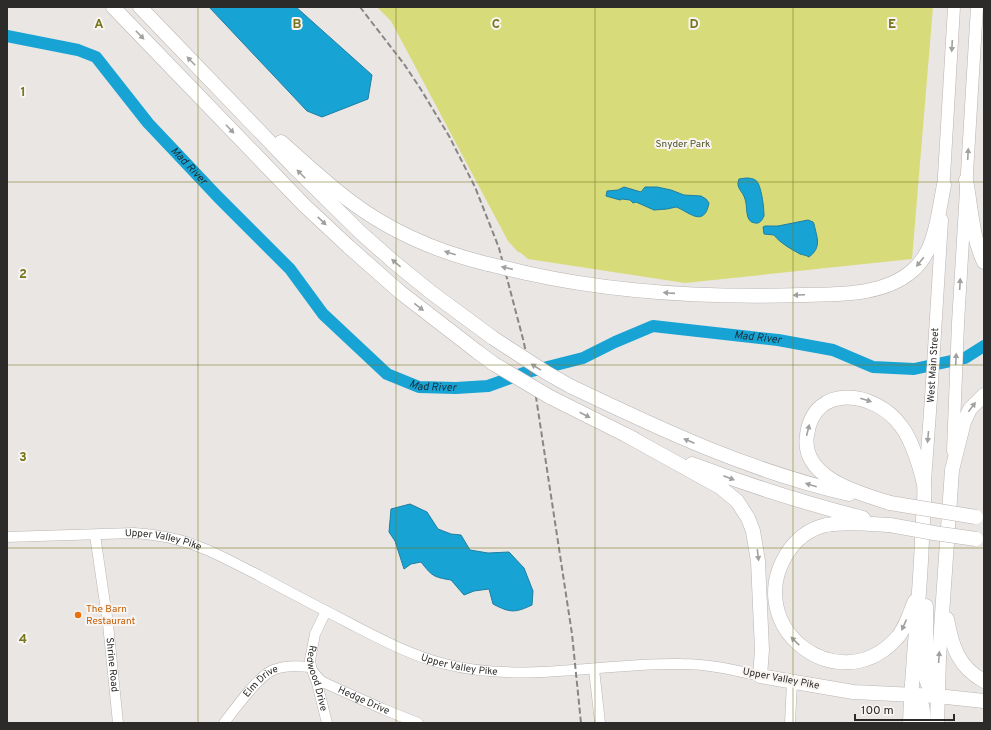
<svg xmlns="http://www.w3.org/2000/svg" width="991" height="730" font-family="Overpass,sans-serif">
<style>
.green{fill:#d8db7a}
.water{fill:#18a3d5;stroke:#1e7fa2}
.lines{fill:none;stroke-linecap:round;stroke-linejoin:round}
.river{stroke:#18a3d5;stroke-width:12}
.minor-casing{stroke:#b9b5b3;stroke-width:11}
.major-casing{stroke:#b9b5b3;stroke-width:13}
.highway-casing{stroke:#b9b5b3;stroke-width:15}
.minor{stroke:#fff;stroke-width:10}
.major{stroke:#fff;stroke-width:12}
.highway{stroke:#fff;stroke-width:14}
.rail{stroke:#888684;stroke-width:2;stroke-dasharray:6 3;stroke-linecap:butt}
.highway-bridge-casing{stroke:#b9b5b3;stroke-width:15;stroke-linecap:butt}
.highway-bridge{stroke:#fff;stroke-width:14}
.oneway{fill:#a0a09f}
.grid{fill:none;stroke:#76761d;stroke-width:1;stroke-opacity:0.55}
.food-dot{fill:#e8710a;stroke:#f8f4f1;stroke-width:1.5}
.labels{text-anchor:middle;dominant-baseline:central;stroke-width:4;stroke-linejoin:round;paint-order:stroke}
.park-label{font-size:10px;fill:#505226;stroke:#f8f4f1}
.street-label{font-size:10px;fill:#2c2b2a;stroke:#f8f4f1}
.food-label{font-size:10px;fill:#c56008;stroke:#f8f4f1;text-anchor:start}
.water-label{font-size:11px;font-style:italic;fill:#192e37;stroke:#f8f4f1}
.grid-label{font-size:13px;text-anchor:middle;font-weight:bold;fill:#76761d;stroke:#f8f4f1;stroke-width:4;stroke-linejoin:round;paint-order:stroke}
</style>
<rect width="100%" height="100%" fill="#eae6e4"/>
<!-- green -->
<polygon class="green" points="377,7 933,7 912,259 685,283 528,259 521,253 518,252 508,241 391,21"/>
<!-- water -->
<g class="water">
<polygon points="209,7 296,7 372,75 368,99 322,117 307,111"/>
<path d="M746,178C751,178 756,179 758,183C762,191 764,208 764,216C762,220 760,224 755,223C744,222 748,206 745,199C743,191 735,188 739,179Z"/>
<path d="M624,187L641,192L645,187H657L671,190L684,195L701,196L706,199L709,203C704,229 688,211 676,207L667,209L654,210L636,202L633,203L630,200L622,199L620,200L606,196L607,191L618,190Z"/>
<path d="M808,220L813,222L814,224C817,238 822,247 809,257C806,255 803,255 800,254C791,249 780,243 774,235L764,234L763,227L765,226H778Z"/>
<path d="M410,504L427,512L438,529L451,534L461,535L470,550L488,553L509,552L524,568L533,591L532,605C515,613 510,613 493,604L489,589L474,591L464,595L451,580C433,577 432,576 421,562L411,564L404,569L395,541L389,532L391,509Z"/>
</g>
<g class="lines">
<!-- river -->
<path class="river" id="s1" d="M7,36L78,50L96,57L148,123L218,197L290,269L323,314L387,374L419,387L456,388L488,386L524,373L583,358L615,342L653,326L778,340L833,350L873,367L914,369L965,358L984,346"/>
<defs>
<g id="minor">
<path id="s2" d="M95,535L108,624L118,723"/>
<path id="s3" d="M7,537L134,533C146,534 158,535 170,538C201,544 230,561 258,575C289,592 320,608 351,624C382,640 412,656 445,664C524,684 603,662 682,664C709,664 734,670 760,676"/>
<path id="s4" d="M326,611L315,634L310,660L311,667L317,683L327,723"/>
<polyline points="594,669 600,723"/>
<path id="s5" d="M313,672L321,681L327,684L383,709L418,723"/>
<path id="s6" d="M224,723C234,710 257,678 271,671C283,665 298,666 311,667"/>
<polyline points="790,723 792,682"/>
</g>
<g id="major">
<polyline points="943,193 954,7"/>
<polyline points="953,451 958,323 977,7"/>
<path id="s7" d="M925,481L931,398L942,220"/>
</g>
<g id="highway">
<polyline points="113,7 304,205 349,247 400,292 479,353"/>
<polyline points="140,7 293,166 361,233 395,263 432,293 493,338"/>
<path d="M281,142C304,162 326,183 350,201C391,232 438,252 488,264"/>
<path d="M966,180C971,207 972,237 984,262"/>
<path d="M526,273C616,293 709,298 802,295C838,294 883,296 912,271C936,251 938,214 944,185"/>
<path d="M570,386C662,430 749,471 849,494"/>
<polyline points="550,397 634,439"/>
<polyline points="626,435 720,487 737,501 748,518 753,531 758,561 762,650 760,676 853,692 937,696 984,701"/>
<path d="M692,464C748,485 804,503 863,518"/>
<path d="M890,503C859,493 800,478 807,435C814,382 876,391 901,426C911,438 921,469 924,485C925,490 924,497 924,503C923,515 923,527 922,539C920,600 912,662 910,723"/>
<path d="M890,525C869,524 847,521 826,525C809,529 795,540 786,555C743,628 837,699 894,641C905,631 909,614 915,601"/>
<polyline points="926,606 926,679 929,687 937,696"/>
<path d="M947,619C952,646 958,667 984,681"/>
<path d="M911,695C925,702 923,709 923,723"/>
<polyline points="937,723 939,658 952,470 964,422 970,409 984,395"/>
</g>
</defs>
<!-- minor casing -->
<use href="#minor" class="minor-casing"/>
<!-- major casing -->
<use href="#major" class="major-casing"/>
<!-- highway casing -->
<use href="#highway" class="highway-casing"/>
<!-- minor -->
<use href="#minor" class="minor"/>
<!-- major -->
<use href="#major" class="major"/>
<!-- highway -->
<use href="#highway" class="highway"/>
<!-- rail -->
<polyline class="rail" points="360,7 404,64 420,88 449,136 475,187 499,248 523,339 536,397 572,634 581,723"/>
<defs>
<g id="highway-bridge">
<polyline points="488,264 526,273"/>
<polyline points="493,338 547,373 570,386"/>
<polyline points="479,353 494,364 550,397"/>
<polyline points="890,503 976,517"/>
<polyline points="890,525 934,533 976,539"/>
</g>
</defs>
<!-- highway-bridge casing -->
<use href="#highway-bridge" class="highway-bridge-casing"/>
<!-- highway-bridge -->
<use href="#highway-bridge" class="highway-bridge"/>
</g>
<!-- one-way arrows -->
<defs><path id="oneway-solid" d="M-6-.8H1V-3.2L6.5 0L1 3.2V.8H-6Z"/></defs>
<g class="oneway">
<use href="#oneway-solid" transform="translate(140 35) rotate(46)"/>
<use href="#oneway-solid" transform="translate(952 46) rotate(93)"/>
<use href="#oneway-solid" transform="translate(191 61) rotate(-134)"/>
<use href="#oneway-solid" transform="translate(230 129) rotate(46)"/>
<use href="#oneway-solid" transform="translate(968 154) rotate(-87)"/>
<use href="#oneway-solid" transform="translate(301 174) rotate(-135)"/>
<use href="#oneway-solid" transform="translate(322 221) rotate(44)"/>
<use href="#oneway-solid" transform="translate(450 253) rotate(-162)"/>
<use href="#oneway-solid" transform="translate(920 262) rotate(129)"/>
<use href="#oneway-solid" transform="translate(396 263) rotate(-140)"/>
<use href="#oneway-solid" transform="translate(507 268) rotate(-167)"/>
<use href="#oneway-solid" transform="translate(960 284) rotate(-87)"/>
<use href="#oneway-solid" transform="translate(669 293) rotate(-176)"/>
<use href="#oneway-solid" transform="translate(799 295) rotate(178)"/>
<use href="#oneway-solid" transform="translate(419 307) rotate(38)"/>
<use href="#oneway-solid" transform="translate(956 359) rotate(-87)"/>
<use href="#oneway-solid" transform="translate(536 367) rotate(-148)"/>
<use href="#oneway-solid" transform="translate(866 400) rotate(17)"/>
<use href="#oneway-solid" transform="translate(972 407) rotate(-53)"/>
<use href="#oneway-solid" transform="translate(585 415) rotate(27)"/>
<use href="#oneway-solid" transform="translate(808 430) rotate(-76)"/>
<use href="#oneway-solid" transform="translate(928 437) rotate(95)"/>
<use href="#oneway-solid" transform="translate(689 441) rotate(-157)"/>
<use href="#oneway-solid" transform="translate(729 478) rotate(21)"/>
<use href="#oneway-solid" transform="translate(811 485) rotate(-163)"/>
<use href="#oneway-solid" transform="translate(758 555) rotate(83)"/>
<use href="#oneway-solid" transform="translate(904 625) rotate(114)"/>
<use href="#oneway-solid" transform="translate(795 641) rotate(-136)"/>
<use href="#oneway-solid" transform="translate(939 657) rotate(-86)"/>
</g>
<!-- grid -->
<path class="grid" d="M198,7V723M396,7V723M595,7V723M793,7V723M7,182H984M7,365H984M7,548H984"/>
<!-- markers -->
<circle class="food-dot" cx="78" cy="615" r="4"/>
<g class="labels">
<!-- park labels -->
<g class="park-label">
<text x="683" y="144">Snyder Park</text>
</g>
<!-- street labels -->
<g class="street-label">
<text stroke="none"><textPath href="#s7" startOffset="116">West Main Street</textPath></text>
<text stroke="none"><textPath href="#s3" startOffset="157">Upper Valley Pike</textPath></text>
<text stroke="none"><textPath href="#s3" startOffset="481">Upper Valley Pike</textPath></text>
<text stroke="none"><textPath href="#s2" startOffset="131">Shrine Road</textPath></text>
<text stroke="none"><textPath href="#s4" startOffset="71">Redwood Drive</textPath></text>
<text transform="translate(781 679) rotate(11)">Upper Valley Pike</text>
<text stroke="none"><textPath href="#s6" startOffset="56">Elm Drive</textPath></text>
<text stroke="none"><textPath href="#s5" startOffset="59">Hedge Drive</textPath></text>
</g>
<!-- food labels -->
<g class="food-label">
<text x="86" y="609">The Barn<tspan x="86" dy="12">Restaurant</tspan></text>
</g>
<!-- water labels -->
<g class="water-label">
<text stroke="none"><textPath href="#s1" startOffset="235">Mad River</textPath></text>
<text stroke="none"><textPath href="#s1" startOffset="908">Mad River</textPath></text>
<text stroke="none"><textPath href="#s1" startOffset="571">Mad River</textPath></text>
</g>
</g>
<g class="grid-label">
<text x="99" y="28">A</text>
<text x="297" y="28">B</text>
<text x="496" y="28">C</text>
<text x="694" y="28">D</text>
<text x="892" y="28">E</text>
<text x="23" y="96">1</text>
<text x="23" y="278">2</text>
<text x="23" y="461">3</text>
<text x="23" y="643">4</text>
</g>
<!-- border -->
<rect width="991" height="730" fill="none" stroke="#2c2b2a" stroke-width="16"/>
<!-- scale -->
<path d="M855 714v6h99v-6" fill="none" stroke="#2c2b2a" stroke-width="2"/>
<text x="861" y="714" font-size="12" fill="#2c2b2a" stroke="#f8f4f1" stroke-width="3" paint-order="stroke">100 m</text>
</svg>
